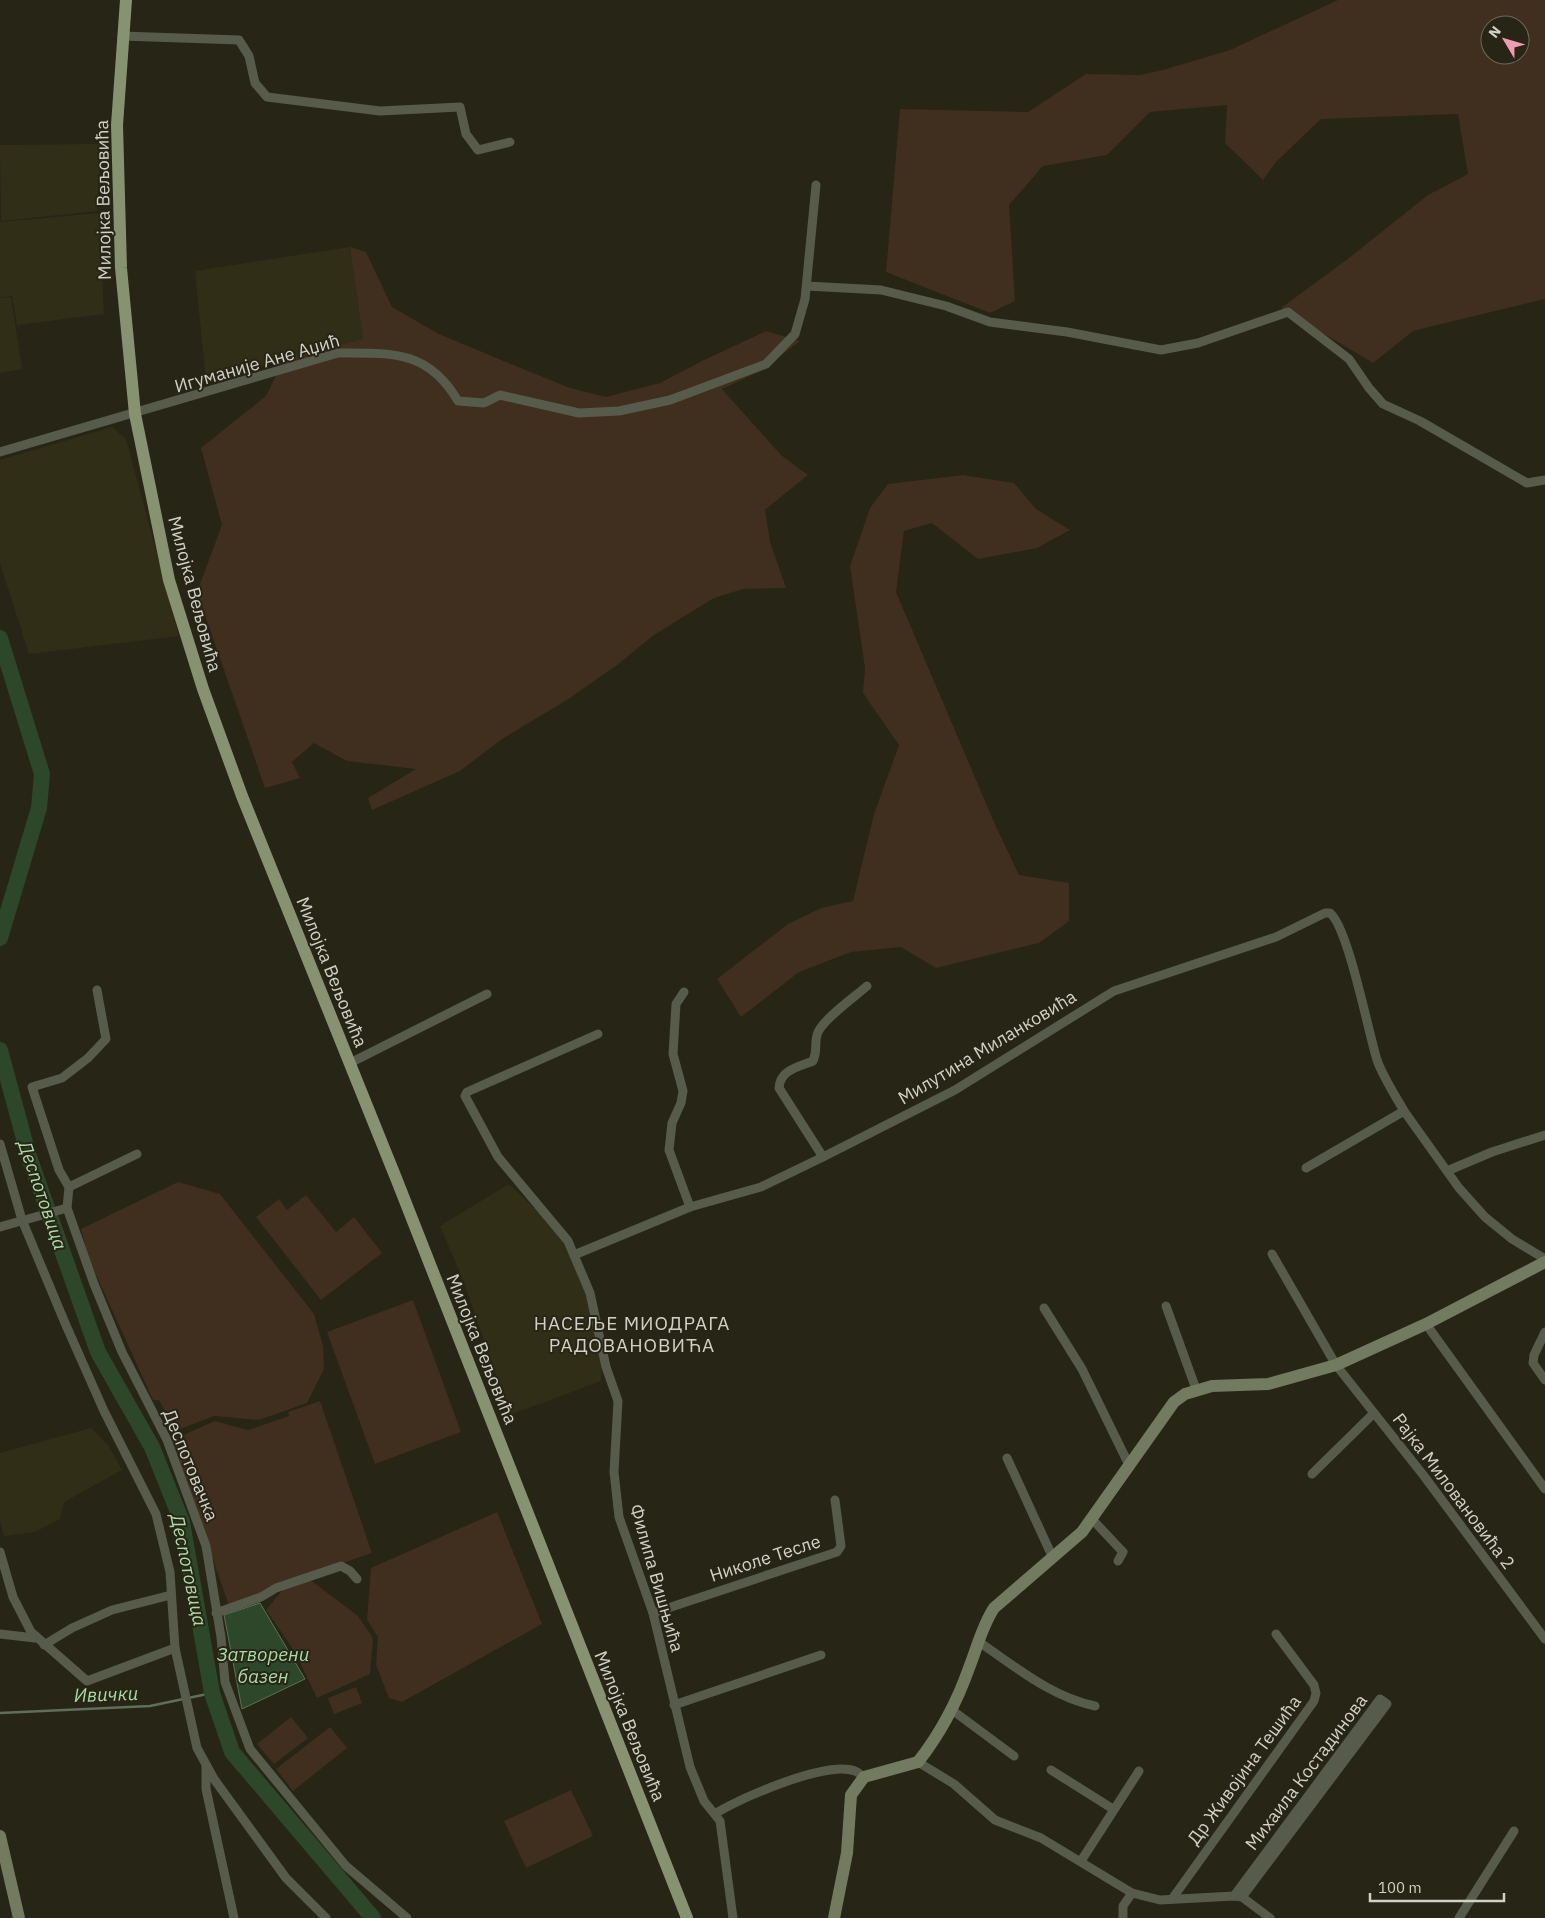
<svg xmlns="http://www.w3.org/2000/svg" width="1545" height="1918" font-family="'IBM Plex Sans',sans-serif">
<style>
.built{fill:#312e18}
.green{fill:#402e1e;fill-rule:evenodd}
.water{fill:#2d472a;stroke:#5e7059}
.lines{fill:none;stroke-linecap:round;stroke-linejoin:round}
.stream{stroke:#5e7059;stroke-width:2.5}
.river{stroke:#2d472a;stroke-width:16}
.street{stroke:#565b4b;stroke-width:9}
.secondary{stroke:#727a60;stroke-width:12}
.primary{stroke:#879271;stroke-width:12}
.labels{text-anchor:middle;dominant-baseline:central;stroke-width:4;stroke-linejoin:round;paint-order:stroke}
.street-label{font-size:18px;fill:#d2d1c8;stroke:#272516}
.water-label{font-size:19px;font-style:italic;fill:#abdba6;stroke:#272516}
.neighbourhood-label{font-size:19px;letter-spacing:1px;fill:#d2d1c8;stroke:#272516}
</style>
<rect width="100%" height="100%" fill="#272516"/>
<!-- built -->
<g class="built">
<polygon points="101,144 97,211 1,221 0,145"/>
<polygon points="99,213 104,314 17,325 12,296 0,297 0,222"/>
<polygon points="350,247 363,339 206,380 195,271"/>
<polygon points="11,297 22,369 0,373 0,298"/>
<polygon points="112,427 126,439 179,636 29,654 0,563 0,460"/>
<polygon points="509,1184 565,1237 590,1293 602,1344 601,1381 510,1415 463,1280 440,1226"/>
<polygon points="91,1428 108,1445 122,1470 64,1502 60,1519 35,1532 4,1536 0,1521 0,1453"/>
</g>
<!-- green -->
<g class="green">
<path d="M1338,0H1545V299L1413,331L1373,363L1281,308L1349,258L1428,195L1468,174L1458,114L1321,119L1275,163L1263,180L1225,143L1227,105L1150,112L1107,155L1043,166L1009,205L1015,301L990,313L886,272L900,109L1028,112L1086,74L1140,75L1163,70L1230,50ZM1490,25H1520V55H1490Z"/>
<polygon points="350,247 366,252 392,307 439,334 506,362 570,388 606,397 660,383 702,361 766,331 800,341 761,371 722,389 781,455 808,475 765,510 770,542 786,588 743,589 714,598 654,635 617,665 567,700 502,739 460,771 372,810 368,798 416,769 347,761 314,743 292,762 300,778 265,788 197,592 222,525 201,448 266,396 284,359 363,339"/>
<polygon points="963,475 1014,483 1036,509 1070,530 1037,548 978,559 932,523 904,531 896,592 994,822 1019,875 1069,883 1069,921 1039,943 936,968 901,947 851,952 799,972 741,1017 717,979 788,924 821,908 853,901 874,814 899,745 863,693 865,668 850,566 870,508 888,484"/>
<polygon points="178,1182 220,1194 314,1314 323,1346 324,1369 307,1403 259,1420 214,1416 175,1431 159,1400 153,1400 88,1257 81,1229"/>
<polygon points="306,1195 336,1232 354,1217 382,1253 321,1300 256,1217 279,1199 287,1210"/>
<polygon points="413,1300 461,1432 375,1464 327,1332"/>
<polygon points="320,1401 372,1553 264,1590 261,1596 229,1606 172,1440 215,1421 248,1430 289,1416 288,1412"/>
<polygon points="497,1512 542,1624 402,1702 389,1698 376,1665 378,1637 367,1620 371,1568"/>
<polygon points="309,1579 358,1616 373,1638 370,1674 317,1698 295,1652 266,1610 285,1587"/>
<polygon points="356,1687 362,1703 334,1714 328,1698"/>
<polygon points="291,1717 308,1738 274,1764 257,1744"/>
<polygon points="330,1727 347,1748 293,1791 276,1769"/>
<polygon points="571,1790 593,1836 526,1868 504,1821"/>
</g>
<!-- water -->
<polygon class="water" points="260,1603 305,1679 242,1709 224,1615"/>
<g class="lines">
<!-- stream -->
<polyline class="stream" points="0,1713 150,1706 212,1693"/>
<!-- river -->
<g class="river">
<polyline points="0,638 42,774 39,808 0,938"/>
<polyline points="0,1050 29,1157 98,1352 152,1447 182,1522 212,1693 232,1752 373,1918"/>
</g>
<!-- street -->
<g class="street">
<polyline points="122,36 239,40 249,56 255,83 267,97 380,111 460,107 466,134 478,150 510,142"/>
<polyline points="807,286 881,290 946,306 990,322 1067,332 1161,350 1198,343 1288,312 1349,359 1369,388 1383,404 1420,421 1527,483 1545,480"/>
<path d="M0,452L338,353C392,353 428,350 458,401L484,403L500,395L579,413L619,411L670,400L766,364L795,334L805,299L816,185"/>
<polyline points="97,990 106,1039 88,1058 62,1078 32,1087 59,1170 69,1187 67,1208 94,1284 122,1352 167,1440 206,1546 221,1637 225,1682 250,1749 346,1866 407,1918"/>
<polyline points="684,992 676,1004 673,1054 683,1091 681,1103 672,1123 669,1150 690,1207"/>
<polyline points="598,1034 467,1092 465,1096 498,1157 568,1241 590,1293 606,1367 618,1401 614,1472 619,1517 653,1613 690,1767 704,1801 720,1821 733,1918"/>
<polyline points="350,1063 487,994"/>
<polyline points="0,1144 22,1220 65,1323 104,1411 156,1514 170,1572 175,1648 197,1748 214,1779 286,1878 326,1918"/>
<path d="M823,1157L779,1088C780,1070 798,1067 813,1061C818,1050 814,1045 817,1035C820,1021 856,996 867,986"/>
<polyline points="1306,1168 1404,1111 1459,1188 1485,1217 1512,1239 1545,1259"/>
<polyline points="1447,1171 1492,1152 1545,1135"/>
<polyline points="69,1187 137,1154"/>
<polyline points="0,1227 67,1208"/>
<polyline points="1272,1254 1336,1365 1424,1476 1545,1639"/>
<path d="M574,1255L690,1207L761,1187L823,1157L955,1090L1114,991L1276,937L1325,913H1330C1348,927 1368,1031 1377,1060C1383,1077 1395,1095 1404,1111"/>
<polyline points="1166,1306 1196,1389"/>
<polyline points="1044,1308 1082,1369 1130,1467"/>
<polyline points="1426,1324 1545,1489"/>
<polyline points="1545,1332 1534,1355 1533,1363 1545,1380"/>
<polyline points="1007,1458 1053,1558"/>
<polyline points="1312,1474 1374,1413"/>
<polyline points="1092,1519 1121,1550 1123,1552 1118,1561"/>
<polyline points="0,1552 13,1597 31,1632 87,1681 175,1648"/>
<polyline points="216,1613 261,1597 276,1588 341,1566 350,1571 357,1579"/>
<polyline points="653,1613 837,1552 841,1546 835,1500"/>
<polyline points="0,1634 35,1638"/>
<path d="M979,1642C1016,1667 1051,1697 1095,1706"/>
<polyline points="44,1645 72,1628 112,1610 171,1595"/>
<polyline points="674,1705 821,1655"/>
<polyline points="952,1710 1014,1756"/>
<polyline points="918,1762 954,1784 995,1820 1041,1838 1132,1893 1160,1900 1234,1896 1242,1897 1270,1918"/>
<polyline points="206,1765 206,1789 234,1918"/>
<polyline points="1051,1770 1113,1809"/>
<path d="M716,1813C742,1798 826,1760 855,1771C858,1772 861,1775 864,1777"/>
<polyline points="1081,1861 1139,1771"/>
<polyline points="1234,1896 1380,1699 1387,1704 1242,1897"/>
<polyline points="1172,1899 1314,1701 1316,1693 1314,1685 1276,1634"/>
<polyline points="1123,1918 1123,1906 1132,1893"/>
<polyline points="1459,1918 1514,1831"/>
</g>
<!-- secondary -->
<g class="secondary">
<polyline points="0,1836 19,1918"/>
<path d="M834,1918L847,1853L851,1795L864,1777L918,1762C940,1734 957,1702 969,1668C977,1648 982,1626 994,1608L1082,1532L1174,1402L1185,1394L1212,1386L1268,1384L1336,1365L1426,1324L1545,1262"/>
</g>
<!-- primary -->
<polyline class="primary" points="126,0 117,125 121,268 135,414 169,580 203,689 242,796 396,1178 687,1918"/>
</g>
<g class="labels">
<!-- street labels -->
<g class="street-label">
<text transform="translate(103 200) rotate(-91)">Милојка Вељовића</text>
<text transform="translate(257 363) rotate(-16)">Игуманије Ане Аџић</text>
<text transform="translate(195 594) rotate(75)">Милојка Вељовића</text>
<text transform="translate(332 972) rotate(68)">Милојка Вељовића</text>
<text transform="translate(987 1047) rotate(-31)">Милутина Миланковића</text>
<text transform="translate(482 1349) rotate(68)">Милојка Вељовића</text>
<text transform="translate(191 1465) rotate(68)">Деспотовачка</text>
<text transform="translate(1454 1491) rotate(53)">Рајка Миловановића 2</text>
<text transform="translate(765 1558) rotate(-18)">Николе Тесле</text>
<text transform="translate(657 1578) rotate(74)">Филипа Вишњића</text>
<text transform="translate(630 1726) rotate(68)">Милојка Вељовића</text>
<text transform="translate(1244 1770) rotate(-54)">Др Живојина Тешића</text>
<text transform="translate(1306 1772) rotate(-53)">Михаила Костадинова</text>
</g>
<!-- water labels -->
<g class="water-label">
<text transform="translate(43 1195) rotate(71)">Деспотовица</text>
<text transform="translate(189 1570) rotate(78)">Деспотовица</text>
<text x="263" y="1654">Затворени<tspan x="263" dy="22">базен</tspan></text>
<text transform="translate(106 1694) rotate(-2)">Ивички</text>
</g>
<!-- neighbourhood labels -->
<g class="neighbourhood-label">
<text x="632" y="1323">НАСЕЉЕ МИОДРАГА<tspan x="632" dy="22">РАДОВАНОВИЋА</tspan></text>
</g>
</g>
<!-- north arrow -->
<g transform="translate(1505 40) rotate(308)"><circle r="24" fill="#272516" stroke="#6b6a5d"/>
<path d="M0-4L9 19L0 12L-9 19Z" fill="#f19ab1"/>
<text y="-8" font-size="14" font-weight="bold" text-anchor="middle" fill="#d2d1c8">N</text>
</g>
<!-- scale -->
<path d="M1370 1893v8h134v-8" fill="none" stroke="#d2d1c8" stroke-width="2.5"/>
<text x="1378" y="1893" font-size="15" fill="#d2d1c8" stroke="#272516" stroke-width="4" paint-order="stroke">100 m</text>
</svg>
